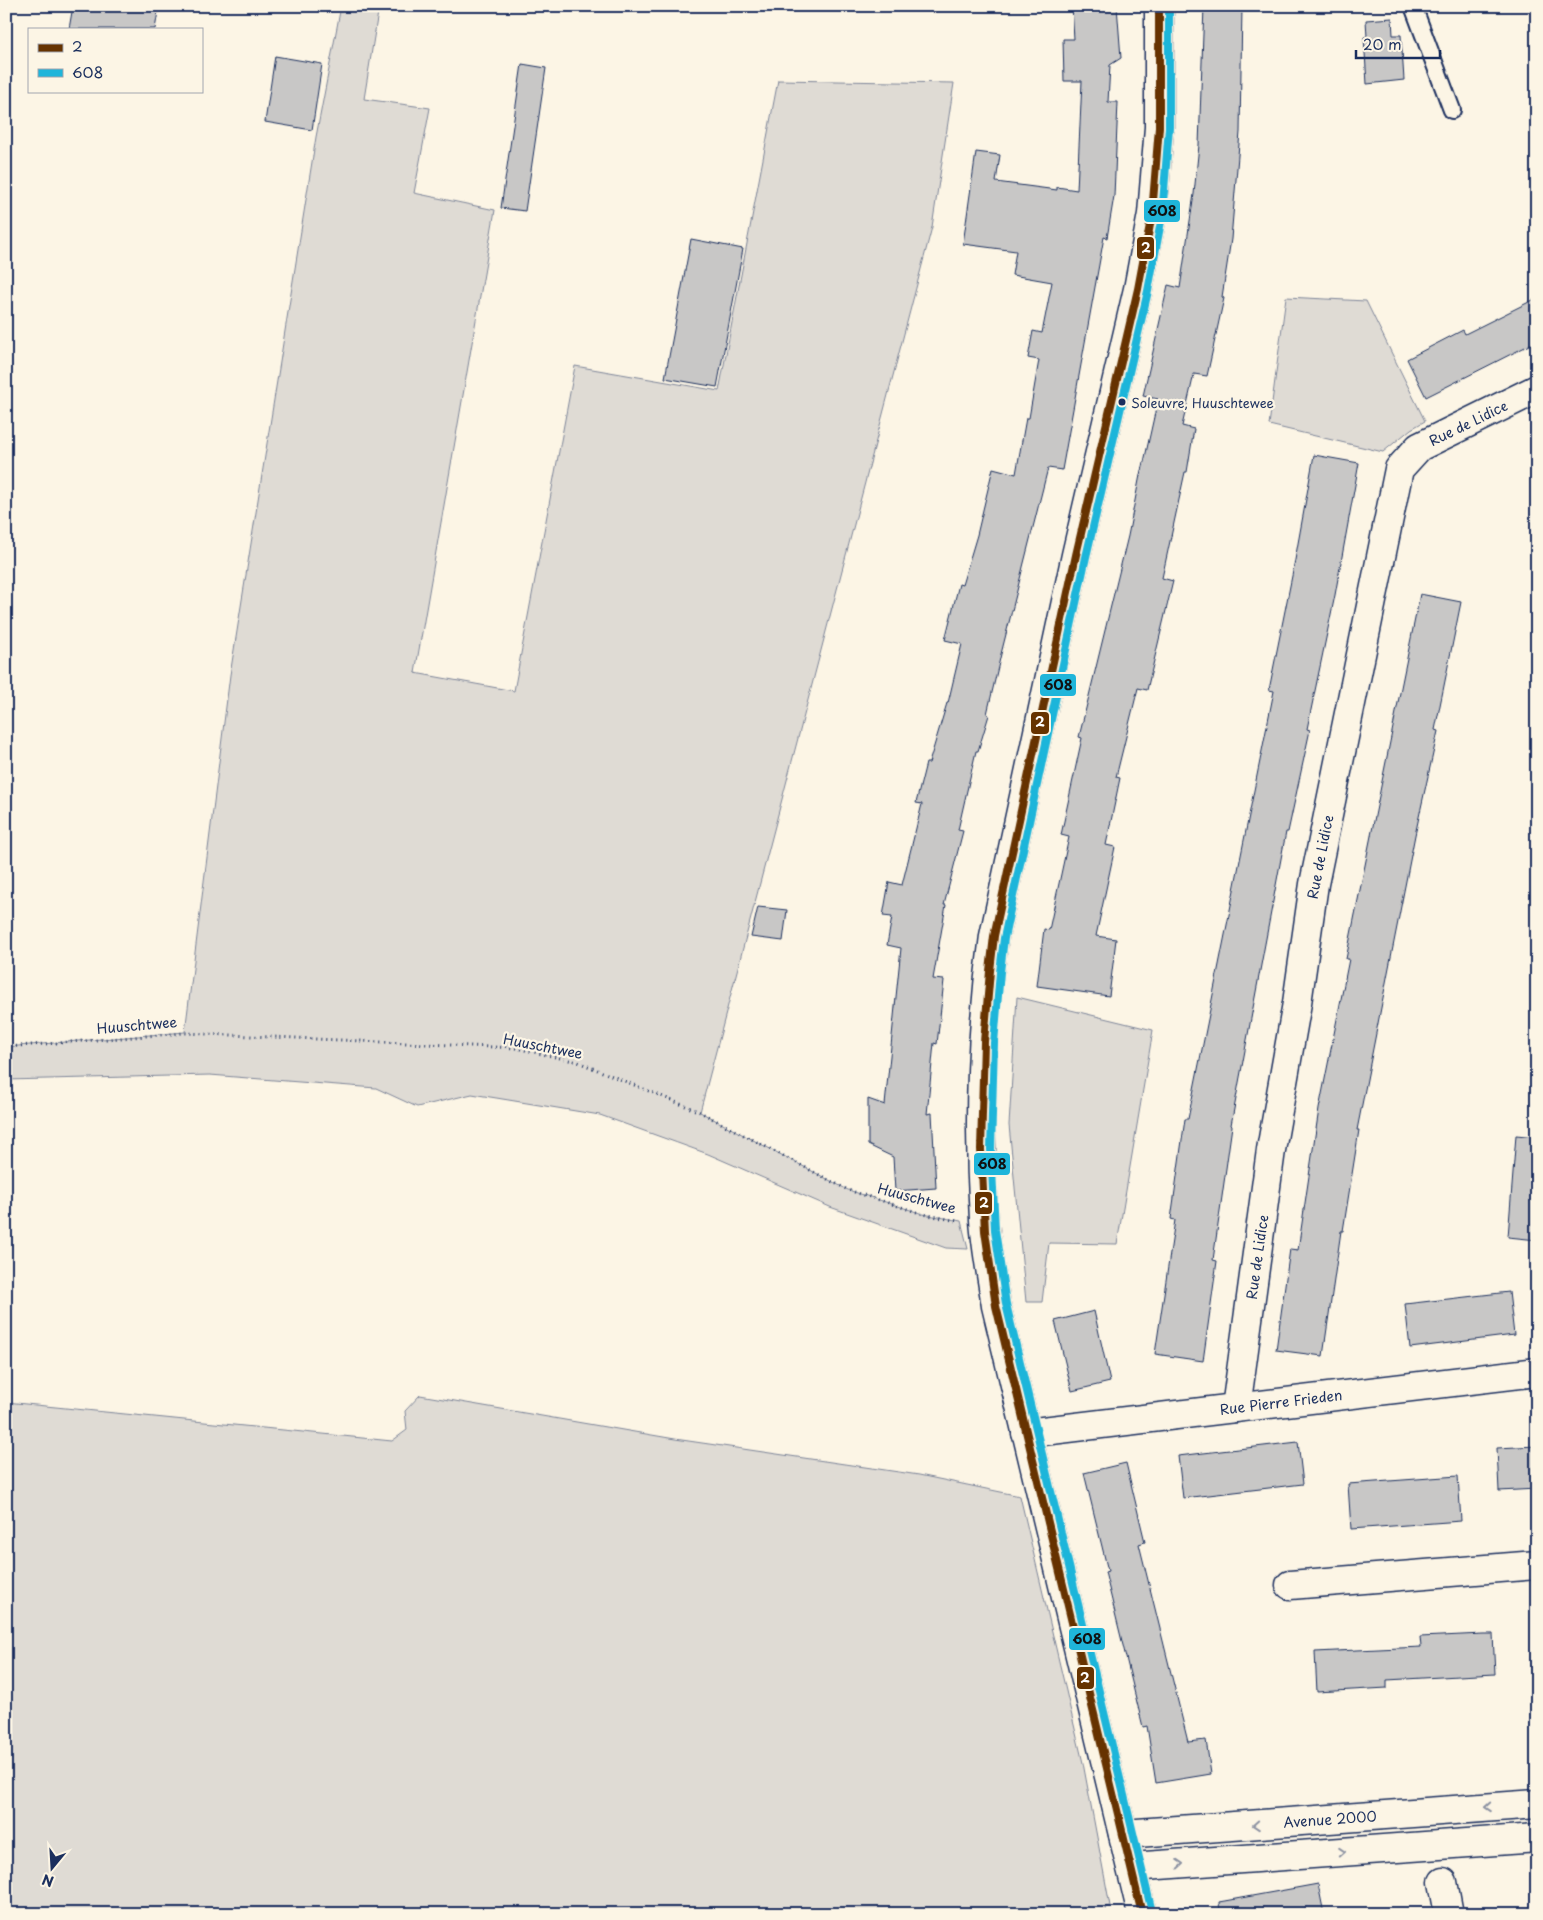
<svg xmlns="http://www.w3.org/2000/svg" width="1543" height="1920" font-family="'Playpen Sans',sans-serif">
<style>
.green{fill:#dfdbd4;stroke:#7d8599}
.building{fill:#c8c7c6;stroke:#1b2f5e}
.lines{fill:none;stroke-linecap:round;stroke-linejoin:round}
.lane-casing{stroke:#1b2f5e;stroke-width:20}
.street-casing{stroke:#1b2f5e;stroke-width:31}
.secondary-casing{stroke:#1b2f5e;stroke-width:31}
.path{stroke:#1b2f5e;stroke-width:3;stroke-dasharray:1 4;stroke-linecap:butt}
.lane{stroke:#fcf5e5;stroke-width:16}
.street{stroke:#fcf5e5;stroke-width:28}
.secondary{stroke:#fcf5e5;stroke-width:28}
.bus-1-casing{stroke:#fcf5e5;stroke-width:11}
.bus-2-casing{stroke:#fcf5e5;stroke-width:11}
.bus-1{stroke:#630;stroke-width:8}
.bus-2{stroke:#1fb5da;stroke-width:8}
.oneway{stroke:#8c92a2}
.bus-dot{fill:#1b2f5e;stroke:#fcf5e5;stroke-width:2}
.labels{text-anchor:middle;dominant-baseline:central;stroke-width:4.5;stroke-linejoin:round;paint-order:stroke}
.bus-label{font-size:13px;fill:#1b2f5e;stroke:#fcf5e5;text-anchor:start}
.street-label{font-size:14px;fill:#1b2f5e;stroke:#fcf5e5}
.line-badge{stroke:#fcf5e5;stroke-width:2}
.badge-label{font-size:14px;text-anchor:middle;font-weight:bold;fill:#fff}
.pale-badge-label{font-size:14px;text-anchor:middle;font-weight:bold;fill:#111}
</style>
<rect width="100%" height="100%" fill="#fcf5e5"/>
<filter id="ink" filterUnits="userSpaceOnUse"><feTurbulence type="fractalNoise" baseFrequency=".02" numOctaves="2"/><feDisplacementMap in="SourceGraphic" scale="10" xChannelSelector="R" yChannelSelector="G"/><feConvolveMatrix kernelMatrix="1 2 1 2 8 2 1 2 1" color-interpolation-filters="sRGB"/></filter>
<g filter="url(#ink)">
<!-- green -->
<g class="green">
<polygon points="341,6 379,6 364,99 430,108 414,193 495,210 415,673 514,691 575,366 719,391 778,80 954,83 932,227 700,1112 848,1190 923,1214 961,1221 968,1249 946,1248 830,1207 708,1154 600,1115 472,1094 417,1107 376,1088 210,1075 6,1080 6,1047 185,1032 230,675 316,137"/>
<polygon points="1286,297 1366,301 1425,421 1411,429 1383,452 1269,425"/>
<polygon points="1017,997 1153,1030 1117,1244 1049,1243 1042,1302 1026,1302 1009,1125"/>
<polygon points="420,1395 675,1439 919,1475 1020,1496 1083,1763 1110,1906 1105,1907 1106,1914 6,1914 6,1402 392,1441 407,1430 405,1411"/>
</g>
<!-- building -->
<g class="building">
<polygon points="73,6 159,6 155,29 69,29"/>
<polygon points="1072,6 1117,6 1121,58 1110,65 1108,102 1118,102 1114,196 1107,238 1104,237 1062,470 1048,468 1001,654 987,714 989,715 978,751 976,751 958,830 963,831 944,905 946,905 933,979 944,980 937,1044 934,1043 927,1114 932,1113 936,1188 895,1191 893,1157 868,1145 868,1099 885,1105 901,948 887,945 892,917 883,916 889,882 902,885 922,804 916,803 926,763 929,763 947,703 948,703 962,644 945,640 959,584 962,585 977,535 993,468 1016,474 1026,418 1029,418 1039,360 1028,358 1033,331 1042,333 1052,282 1012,275 1016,251 963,244 976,152 1000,155 996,182 1057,190 1057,187 1077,190 1082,81 1064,81 1063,39 1074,39"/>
<polygon points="1204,6 1242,6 1240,132 1231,239 1222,297 1224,298 1207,376 1194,374 1182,426 1194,429 1187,472 1185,472 1162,578 1173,581 1147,690 1138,688 1116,777 1120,778 1106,845 1115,847 1096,936 1116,939 1109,996 1037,986 1044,929 1049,930 1069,837 1061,835 1082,738 1079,737 1128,536 1141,470 1142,471 1158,399 1143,396 1168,285 1180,288 1194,194 1199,145"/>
<polygon points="1392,18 1393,35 1401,35 1404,80 1367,84 1364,37 1367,37 1366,20"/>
<polygon points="275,56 322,64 312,130 265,122"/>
<polygon points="522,64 546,68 525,211 501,208"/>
<polygon points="691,239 743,249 717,387 665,378"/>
<polygon points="1537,298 1537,341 1426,397 1407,359 1463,330 1465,334"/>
<polygon points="1314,455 1359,463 1335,595 1307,729 1310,730 1288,832 1286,832 1231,1125 1232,1126 1213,1260 1217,1261 1203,1361 1155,1354 1175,1220 1171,1219 1185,1119 1188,1119 1274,691 1269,690 1293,571"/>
<polygon points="1420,594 1461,602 1435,730 1438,731 1415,835 1357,1130 1359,1130 1343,1231 1341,1231 1323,1356 1276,1350 1290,1249 1298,1250 1319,1109 1349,959 1346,959"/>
<polygon points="758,907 787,910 783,941 751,937"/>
<polygon points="1516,1135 1537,1137 1537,1240 1508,1237"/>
<polygon points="1509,1292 1514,1335 1410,1348 1405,1304"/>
<polygon points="1094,1311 1110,1382 1072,1391 1055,1321"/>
<polygon points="1298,1442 1303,1484 1183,1498 1178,1456"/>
<polygon points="1537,1446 1537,1489 1499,1491 1497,1448"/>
<polygon points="1126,1463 1145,1542 1139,1544 1188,1742 1206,1740 1211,1774 1156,1783 1147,1726 1143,1727 1105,1572 1108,1571 1084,1473"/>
<polygon points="1458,1476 1461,1521 1351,1529 1348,1484"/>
<polygon points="1483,1634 1493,1634 1495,1674 1387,1680 1387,1688 1317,1692 1315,1652 1421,1647 1420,1637"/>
<polygon points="1318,1884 1324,1914 1220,1914 1219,1902"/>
</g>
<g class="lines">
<defs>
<polyline id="lane" points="1413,6 1452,110"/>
<g id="street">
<polyline points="1236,1408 1271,1150 1297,1003 1314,884 1399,469 1419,447 1537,389"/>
<polyline points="1026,1433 1537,1372"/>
<polyline points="1290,1585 1537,1565"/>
<polyline points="1123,1834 1537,1804"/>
<polyline points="1131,1867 1537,1838"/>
<polyline points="1443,1882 1449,1914"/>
</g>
<path id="secondary" d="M1142,1914L996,1306C992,1278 986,1249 984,1220C978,1126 981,1029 994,936L1076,555L1138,289L1152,214L1159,127V6"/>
</defs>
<!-- lane casing -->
<use href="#lane" class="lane-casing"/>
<!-- street casing -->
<use href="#street" class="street-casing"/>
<!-- secondary casing -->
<use href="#secondary" class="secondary-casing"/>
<!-- path -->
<polyline class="path" points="6,1047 185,1033 515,1048 578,1062 700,1112 848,1190 923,1214 957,1221"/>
<!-- lane -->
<use href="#lane" class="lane"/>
<!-- street -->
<use href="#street" class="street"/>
<!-- secondary -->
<use href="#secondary" class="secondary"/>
<defs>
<polyline id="bus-1" points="1142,1914 996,1306 985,1231 981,1149 984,1042 990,971 994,936 1076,555 1138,289 1152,214 1159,127 1159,6"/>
<polyline id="bus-2" points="1152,1912 1006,1304 995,1230 991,1149 994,1043 1000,972 1004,938 1086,557 1148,291 1162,216 1169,127 1169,6"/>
</defs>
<!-- bus-1 casing -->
<use href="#bus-1" class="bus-1-casing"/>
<!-- bus-2 casing -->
<use href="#bus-2" class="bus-2-casing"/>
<!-- bus-1 -->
<use href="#bus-1" class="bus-1"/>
<!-- bus-2 -->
<use href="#bus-2" class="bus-2"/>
</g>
<!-- one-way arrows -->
<defs><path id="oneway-chevron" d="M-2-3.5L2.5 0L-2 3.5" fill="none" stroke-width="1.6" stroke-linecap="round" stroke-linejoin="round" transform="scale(1.25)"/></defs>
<g class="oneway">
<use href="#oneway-chevron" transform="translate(1488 1807) rotate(176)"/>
<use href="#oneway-chevron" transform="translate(1256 1825) rotate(176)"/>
<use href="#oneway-chevron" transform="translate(1342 1852) rotate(-4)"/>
<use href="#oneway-chevron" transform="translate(1180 1864) rotate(-4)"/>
</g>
</g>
<!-- markers -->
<circle class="bus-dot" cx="1122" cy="402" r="4.5"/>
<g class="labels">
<!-- bus labels -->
<g class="bus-label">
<text x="1131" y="402">Soleuvre, Huuschtewee</text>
</g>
<!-- street labels -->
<g class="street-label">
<text transform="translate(1468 423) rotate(-26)">Rue de Lidice</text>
<text transform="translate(1320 857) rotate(-79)">Rue de Lidice</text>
<text transform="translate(137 1025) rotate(-5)">Huuschtwee</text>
<text transform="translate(543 1046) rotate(11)">Huuschtwee</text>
<text transform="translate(917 1198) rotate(15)">Huuschtwee</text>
<text transform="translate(1257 1257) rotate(-82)">Rue de Lidice</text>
<text transform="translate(1281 1402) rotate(-7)">Rue Pierre Frieden</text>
<text transform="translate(1330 1819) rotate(-4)">Avenue 2000</text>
</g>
</g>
<g class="line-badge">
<rect x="1143" y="199" width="38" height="24" rx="5" fill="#1fb5da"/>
<rect x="1136" y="236" width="19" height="24" rx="5" fill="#630"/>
<rect x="1039" y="673" width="38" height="24" rx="5" fill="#1fb5da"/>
<rect x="1030" y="711" width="20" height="24" rx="5" fill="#630"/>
<rect x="973" y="1152" width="38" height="24" rx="5" fill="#1fb5da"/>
<rect x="974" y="1191" width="19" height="24" rx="5" fill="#630"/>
<rect x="1068" y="1627" width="38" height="24" rx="5" fill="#1fb5da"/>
<rect x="1076" y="1666" width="19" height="24" rx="5" fill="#630"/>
</g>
<g class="badge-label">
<text x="1146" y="253">2</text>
<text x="1040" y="727">2</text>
<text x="984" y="1208">2</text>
<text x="1085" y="1683">2</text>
</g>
<g class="pale-badge-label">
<text x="1162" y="216">608</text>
<text x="1058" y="690">608</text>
<text x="992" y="1169">608</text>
<text x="1087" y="1644">608</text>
</g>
<!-- margin -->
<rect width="1543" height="1920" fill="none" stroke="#fcf5e5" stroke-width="25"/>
<rect x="12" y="12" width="1518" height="1895" fill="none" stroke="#1b2f5e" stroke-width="2" filter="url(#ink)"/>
<!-- legend -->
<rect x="28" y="28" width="175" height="65" fill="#fcf5e5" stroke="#a2a6af"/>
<rect x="38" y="44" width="25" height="8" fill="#663300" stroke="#a2a6af"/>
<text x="72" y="52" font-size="15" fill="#1b2f5e">2</text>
<rect x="38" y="69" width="25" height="8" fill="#1fb5da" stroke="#a2a6af"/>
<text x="72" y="78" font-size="15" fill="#1b2f5e">608</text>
<!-- north arrow -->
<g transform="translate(52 1868) rotate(198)" stroke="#fcf5e5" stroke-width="4" paint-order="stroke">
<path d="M0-4L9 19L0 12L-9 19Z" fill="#1b2f5e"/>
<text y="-8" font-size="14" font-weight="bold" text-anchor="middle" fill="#1b2f5e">N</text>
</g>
<!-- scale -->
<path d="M1356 50v8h84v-8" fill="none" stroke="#1b2f5e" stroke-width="2.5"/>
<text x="1363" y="50" font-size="15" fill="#1b2f5e" stroke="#fcf5e5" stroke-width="4" paint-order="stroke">20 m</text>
</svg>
